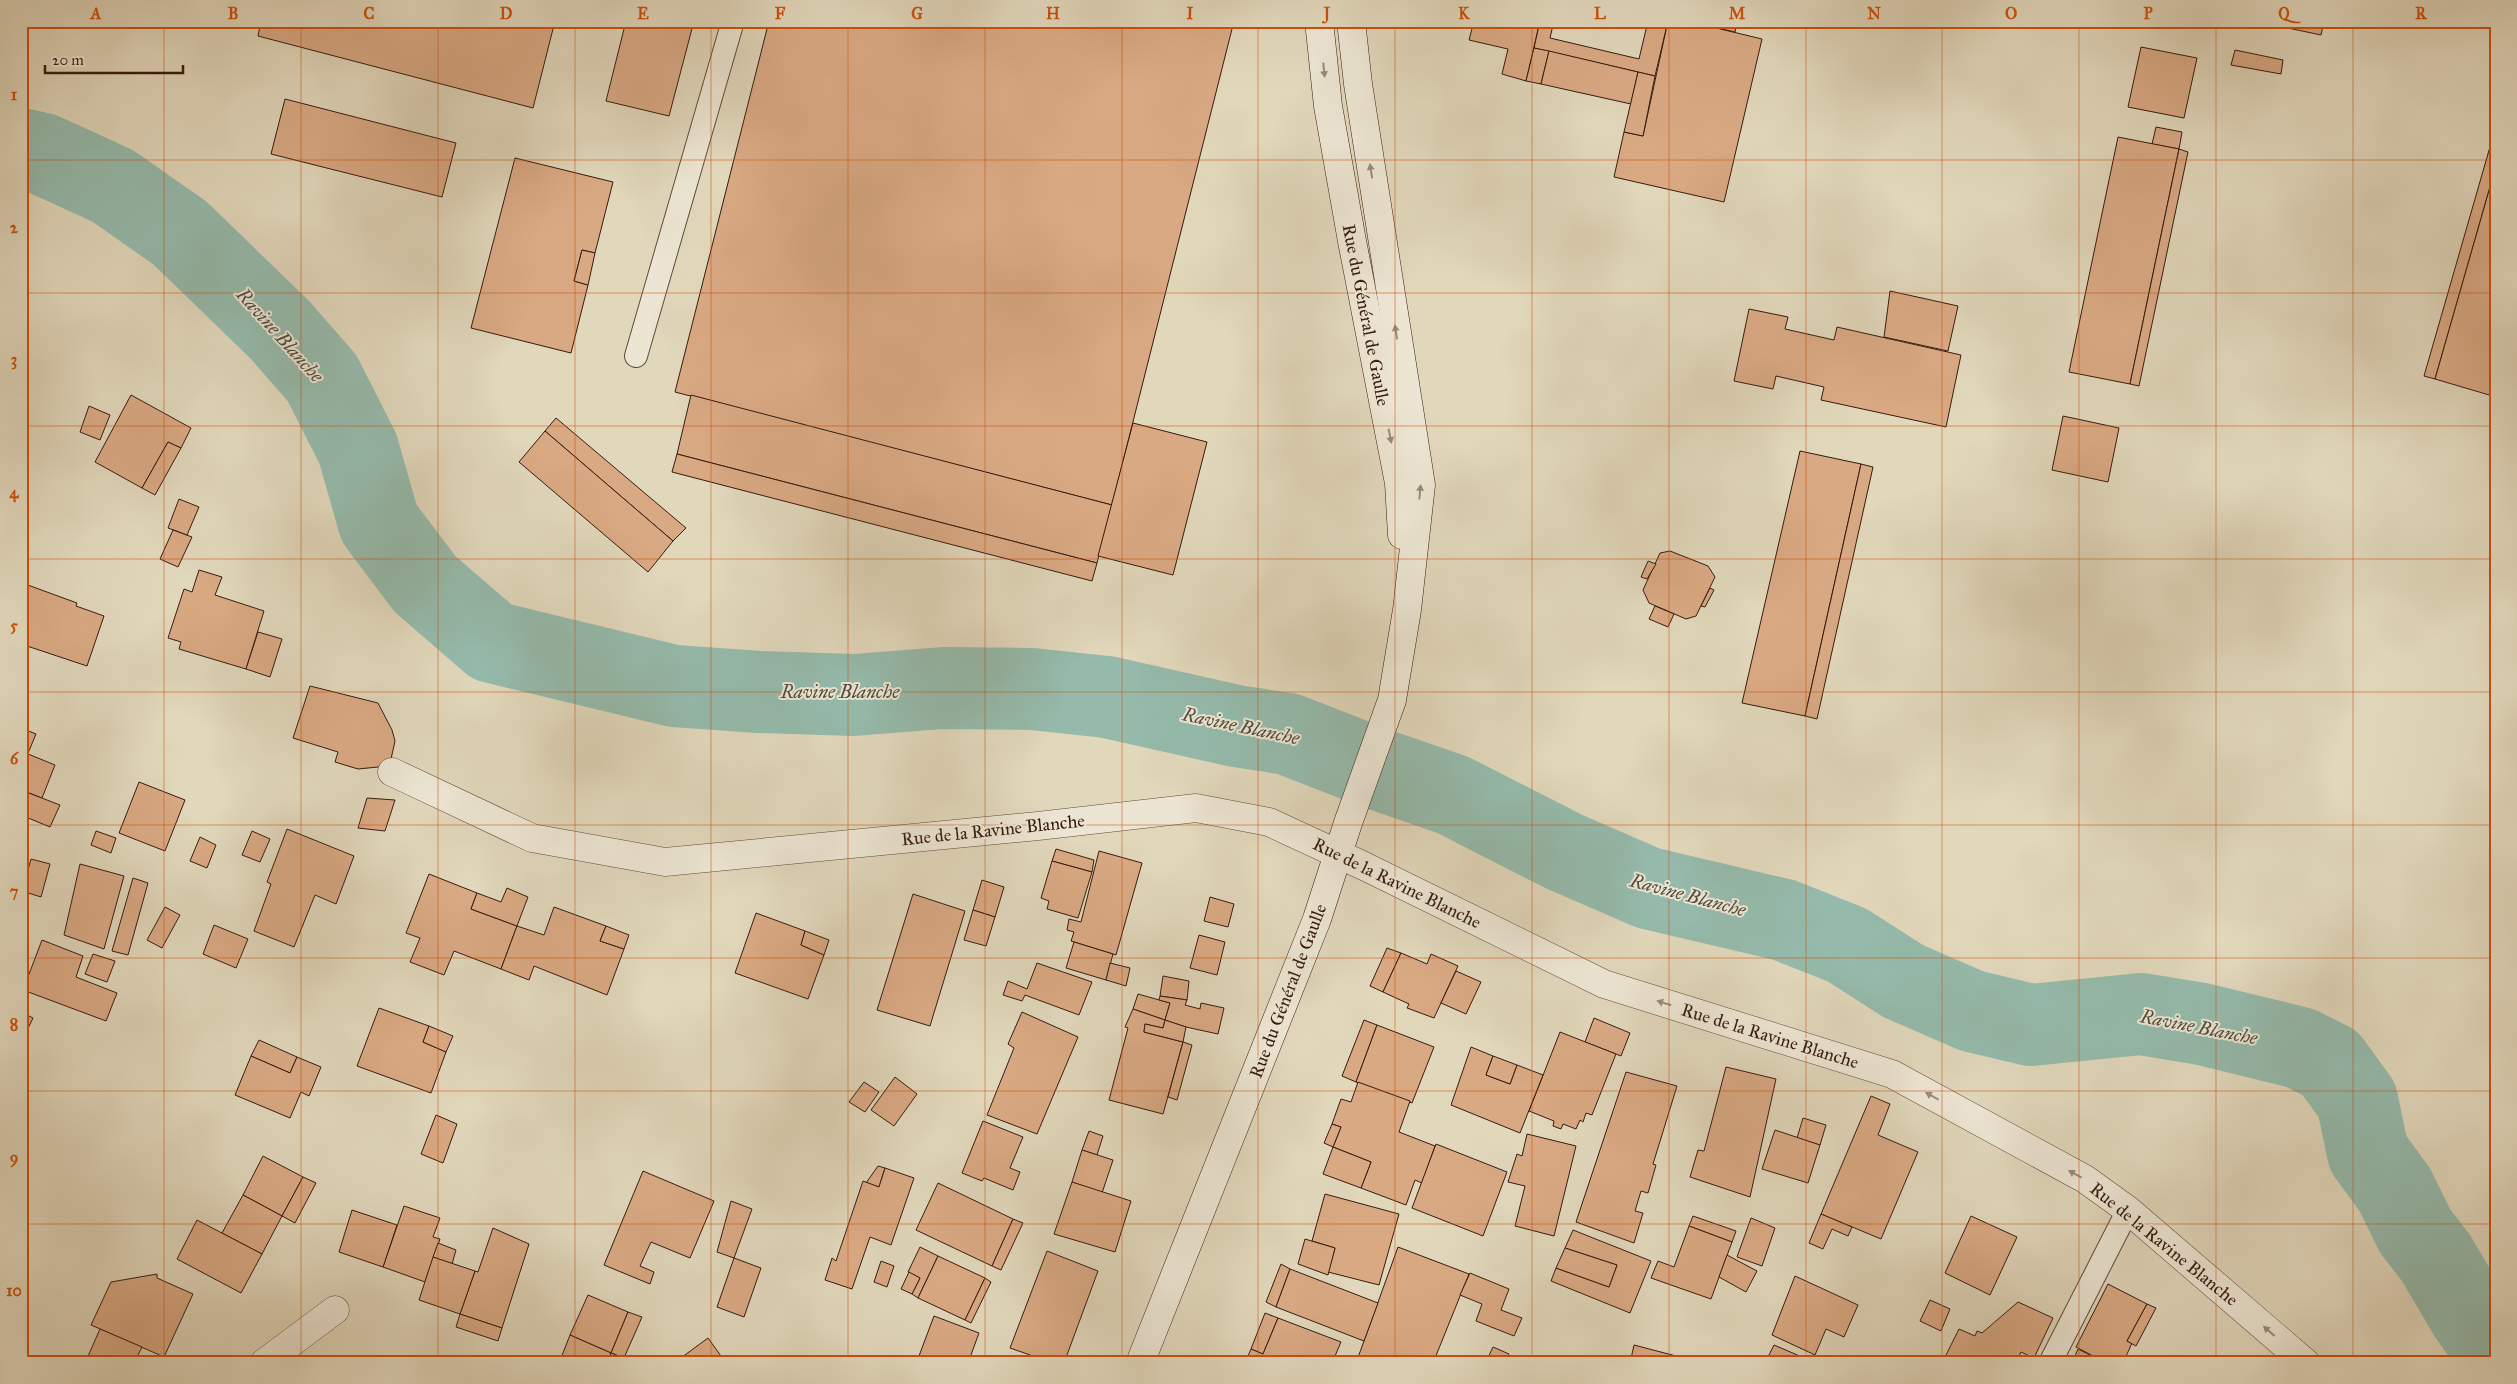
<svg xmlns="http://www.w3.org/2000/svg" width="2517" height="1384" font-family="'IM FELL Great Primer',serif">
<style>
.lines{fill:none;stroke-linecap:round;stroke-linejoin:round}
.river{stroke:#95baab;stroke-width:82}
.building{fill:#d9a984;stroke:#361b0e}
.lane-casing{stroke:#614a39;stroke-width:24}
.street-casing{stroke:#614a39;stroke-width:29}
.secondary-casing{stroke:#361b0e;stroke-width:29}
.lane{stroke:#ece5d3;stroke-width:22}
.street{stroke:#ece5d3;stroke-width:28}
.secondary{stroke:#ece5d3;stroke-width:28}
.oneway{fill:#9a8a7a}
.grid{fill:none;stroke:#cd500c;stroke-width:1;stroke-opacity:0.55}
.labels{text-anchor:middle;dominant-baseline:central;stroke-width:4;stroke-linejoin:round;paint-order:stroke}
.street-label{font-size:18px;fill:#361b0e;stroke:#ece5d3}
.water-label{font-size:19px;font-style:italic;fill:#524b3d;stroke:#ece5d3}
.neatline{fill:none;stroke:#cd500c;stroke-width:2}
.grid-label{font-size:16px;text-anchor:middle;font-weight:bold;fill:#cd500c}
</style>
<rect width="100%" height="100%" fill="#e1d7bb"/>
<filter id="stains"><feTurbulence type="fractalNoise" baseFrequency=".004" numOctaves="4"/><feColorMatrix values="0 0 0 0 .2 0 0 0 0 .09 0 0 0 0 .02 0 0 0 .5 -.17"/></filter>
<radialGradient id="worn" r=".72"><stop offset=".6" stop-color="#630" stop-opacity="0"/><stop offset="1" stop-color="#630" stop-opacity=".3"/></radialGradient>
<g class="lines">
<!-- river -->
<polyline class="river" points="21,149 43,154 113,186 180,233 280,330 322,378 358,449 379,523 425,584 492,642 674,686 759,692 854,695 943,688 1032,689 1107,697 1236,726 1288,734 1375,768 1453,795 1565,852 1648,888 1784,920 1847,945 1903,981 1972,1011 2031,1025 2141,1014 2202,1024 2300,1048 2330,1063 2357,1100 2368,1153 2395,1190 2415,1231 2436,1258 2469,1314 2496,1352"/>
</g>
<!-- building -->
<g class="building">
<polygon points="261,21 555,21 533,108 258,36"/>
<polygon points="626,21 694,21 669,116 606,101"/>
<polygon points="769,21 1234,21 1112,505 675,392"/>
<polygon points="1474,21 1540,21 1526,81 1502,74 1508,49 1469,40"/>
<polygon points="1540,21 1554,21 1550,38 1639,59 1648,21 1668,21 1655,76 1534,48"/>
<polygon points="1668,21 1687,21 1762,39 1724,202 1614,177 1624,132 1643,136"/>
<polygon points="1687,21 1737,21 1735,32"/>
<polygon points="2255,21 2324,21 2321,35"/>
<polygon points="2141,47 2197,58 2184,118 2128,107"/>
<polygon points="1534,48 1549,51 1541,84 1526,81"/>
<polygon points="2235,50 2283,60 2281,74 2231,65"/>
<polygon points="1549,51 1638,72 1631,104 1541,84"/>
<polygon points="1638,72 1655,76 1643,136 1624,132"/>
<polygon points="285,99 456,143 442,197 271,154"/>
<polygon points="2496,126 2496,166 2435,379 2424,376"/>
<polygon points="2156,127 2182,132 2179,149 2152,144"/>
<polygon points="2118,137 2179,149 2130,384 2069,372"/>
<polygon points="2179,149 2188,152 2139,386 2130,384"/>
<polygon points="515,158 613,182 595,253 582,250 574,281 588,285 571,353 471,328"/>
<polygon points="2496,166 2496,397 2435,379"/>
<polygon points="582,250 595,253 588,285 574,281"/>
<polygon points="1890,291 1958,306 1948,351 1884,337"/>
<polygon points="1749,309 1788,317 1785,329 1834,340 1837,327 1961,355 1946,427 1821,400 1824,387 1776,376 1773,389 1734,381"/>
<polygon points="131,395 191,428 181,448 168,442 142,488 95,462"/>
<polygon points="691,395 1112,505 1097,563 677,454"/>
<polygon points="89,406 110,415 100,440 80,432"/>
<polygon points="2063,416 2119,428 2108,482 2052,470"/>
<polygon points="556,418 686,528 673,541 545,431"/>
<polygon points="1133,423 1207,442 1173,575 1098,556"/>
<polygon points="545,431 673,541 648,572 519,462"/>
<polygon points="168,442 181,448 155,495 142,488"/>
<polygon points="1800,451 1861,464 1805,716 1742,703"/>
<polygon points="677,454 1097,563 1092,581 672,472"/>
<polygon points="1861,464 1873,467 1817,719 1805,716"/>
<polygon points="179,499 199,507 187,535 168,528"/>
<polygon points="173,530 192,537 178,567 160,559"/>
<polygon points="1670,551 1708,566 1715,577 1696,616 1686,619 1649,603 1643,590 1660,553"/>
<polygon points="1648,561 1656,564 1647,579 1641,577"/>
<polygon points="199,570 222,577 215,595 264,611 246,669 179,649 181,642 168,638 184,589 192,592"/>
<polygon points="25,584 77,603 76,606 104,616 87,666 21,644 21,594"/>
<polygon points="1710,588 1714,590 1705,607 1701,606"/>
<polygon points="1655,606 1674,614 1668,627 1649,619"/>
<polygon points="258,632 282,639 270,677 246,669"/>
<polygon points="310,686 378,703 392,730 395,741 391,759 378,767 358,769 335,762 338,752 293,738"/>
<polygon points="21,728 36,734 21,770"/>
<polygon points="28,754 55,765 42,798 21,790 21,770"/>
<polygon points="139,782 185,800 165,851 119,833"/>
<polygon points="21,790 60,805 50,827 21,815"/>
<polygon points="367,798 395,800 385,831 358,828"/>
<polygon points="287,829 354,856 336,904 315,895 294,947 254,931 271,884 267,882"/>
<polygon points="96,831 116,838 111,853 91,845"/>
<polygon points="252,831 270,839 260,862 242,855"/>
<polygon points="200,837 216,845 207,868 190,861"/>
<polygon points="1056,849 1094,860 1092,872 1052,861"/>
<polygon points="1099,851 1142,863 1116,955 1071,941 1074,932 1067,930 1069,919 1081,922"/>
<polygon points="31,859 50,864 41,897 22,891"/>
<polygon points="1052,861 1092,872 1078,918 1047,909 1049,901 1041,898"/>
<polygon points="80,864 124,876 104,949 64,935"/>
<polygon points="429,874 477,893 471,909 517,926 501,969 454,951 444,975 410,962 420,938 406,933"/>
<polygon points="133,878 148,883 128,955 112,951"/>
<polygon points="982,880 1004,887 995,917 973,910"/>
<polygon points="507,888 528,897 517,926 471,909 477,893 501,902"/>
<polygon points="913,894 965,911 930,1026 877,1010"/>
<polygon points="1210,897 1234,904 1228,927 1204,921"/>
<polygon points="165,907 180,915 162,948 147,940"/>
<polygon points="554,907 606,926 600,941 624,949 607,995 534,966 529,980 501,969 517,926 544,935"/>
<polygon points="973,910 995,917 986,946 964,940"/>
<polygon points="756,913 805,931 801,945 824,955 808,999 735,973"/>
<polygon points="214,925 248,939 236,968 203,954"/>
<polygon points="606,926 629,935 624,949 600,941"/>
<polygon points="805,931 829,940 824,955 801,945"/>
<polygon points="1199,935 1225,942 1217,975 1190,968"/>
<polygon points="42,940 83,956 76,977 117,993 106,1021 23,990"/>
<polygon points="1074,942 1113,954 1106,980 1066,968"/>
<polygon points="1387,948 1401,953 1383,992 1370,986"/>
<polygon points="1401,953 1427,964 1431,954 1458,966 1434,1018 1407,1008 1409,1004 1383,992"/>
<polygon points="93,954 115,961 107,982 85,974"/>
<polygon points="1037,963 1092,982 1079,1015 1025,995 1022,1001 1003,995 1008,981 1027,989"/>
<polygon points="1110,963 1130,968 1126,986 1106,980"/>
<polygon points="1456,971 1481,982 1466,1014 1441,1003"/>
<polygon points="1163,976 1189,981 1187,1000 1160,996"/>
<polygon points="1138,994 1170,1003 1165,1020 1133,1009"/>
<polygon points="1160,996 1187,1000 1185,1005 1200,1009 1201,1003 1224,1008 1218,1034 1186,1027 1165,1020 1170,1003 1159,1000"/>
<polygon points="379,1008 429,1026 423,1042 446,1052 431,1093 357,1066"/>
<polygon points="1133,1009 1165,1020 1163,1028 1145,1024 1144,1032 1183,1042 1163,1114 1109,1100 1128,1028 1125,1027"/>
<polygon points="21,1012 33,1018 21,1043"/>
<polygon points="1022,1012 1078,1037 1037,1134 987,1115 1014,1048 1008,1044"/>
<polygon points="1594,1018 1630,1033 1621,1056 1585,1042"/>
<polygon points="1165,1020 1186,1027 1183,1042 1144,1032 1145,1024 1163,1028"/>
<polygon points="1364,1020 1377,1025 1356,1082 1342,1076"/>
<polygon points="1377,1025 1434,1047 1412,1103 1356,1082"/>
<polygon points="429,1026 453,1036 446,1052 423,1042"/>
<polygon points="1560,1032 1616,1054 1592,1115 1586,1113 1583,1122 1580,1120 1576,1129 1563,1124 1561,1129 1553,1126 1554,1121 1529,1111"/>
<polygon points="259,1040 297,1057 290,1073 251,1056"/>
<polygon points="1183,1042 1192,1045 1177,1100 1168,1097"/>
<polygon points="1471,1047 1493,1056 1486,1075 1510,1084 1517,1065 1543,1075 1520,1133 1451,1105"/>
<polygon points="251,1056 290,1073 297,1057 321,1067 309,1096 301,1092 290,1118 235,1095"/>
<polygon points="1493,1056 1517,1065 1510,1084 1486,1075"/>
<polygon points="1726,1067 1776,1079 1750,1197 1690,1177 1698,1150 1704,1151"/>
<polygon points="1626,1072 1677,1086 1653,1164 1656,1165 1648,1193 1641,1191 1635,1211 1643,1213 1634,1243 1576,1222"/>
<polygon points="895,1077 917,1094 894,1126 871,1110"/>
<polygon points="864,1082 879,1092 865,1112 849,1102"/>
<polygon points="1358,1082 1410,1101 1399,1132 1435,1146 1422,1183 1415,1180 1406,1205 1361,1188 1371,1162 1333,1147 1341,1127 1332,1124 1341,1099 1351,1102"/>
<polygon points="1871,1096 1890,1104 1878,1135 1918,1152 1881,1239 1821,1214"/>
<polygon points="436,1115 457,1124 443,1163 421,1154"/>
<polygon points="1803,1118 1826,1125 1820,1145 1797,1138"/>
<polygon points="983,1121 1023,1137 1010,1168 1020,1172 1013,1190 984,1178 982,1181 962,1173"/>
<polygon points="1332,1124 1341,1127 1333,1147 1324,1143"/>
<polygon points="1775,1130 1820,1145 1808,1183 1762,1169"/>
<polygon points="1089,1131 1103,1136 1097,1155 1082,1150"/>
<polygon points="1527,1134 1576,1146 1554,1236 1515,1226 1525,1186 1508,1182 1517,1154 1522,1156"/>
<polygon points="1436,1144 1507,1172 1483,1236 1412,1208"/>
<polygon points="1333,1147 1371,1162 1361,1188 1323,1174"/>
<polygon points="1082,1150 1113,1160 1102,1193 1072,1182"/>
<polygon points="263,1156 303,1177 282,1216 243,1195"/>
<polygon points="878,1166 885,1168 879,1187 866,1183"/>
<polygon points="885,1168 914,1178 891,1245 870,1237 852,1289 825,1280 832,1258 836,1261 863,1181 879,1187"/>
<polygon points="643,1171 714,1201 690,1258 651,1242 640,1266 654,1272 650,1284 604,1265"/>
<polygon points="303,1177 316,1183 295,1223 282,1216"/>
<polygon points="1072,1182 1131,1201 1115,1252 1054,1234"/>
<polygon points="938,1183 1013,1219 992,1266 916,1230"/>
<polygon points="1325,1194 1399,1214 1379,1285 1328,1272 1335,1248 1312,1241"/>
<polygon points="243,1195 282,1216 262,1254 222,1233"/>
<polygon points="731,1201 752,1209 734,1258 717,1252"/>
<polygon points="404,1206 440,1218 433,1237 440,1239 425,1282 383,1267"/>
<polygon points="352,1210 397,1225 383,1267 339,1252"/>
<polygon points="1821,1214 1852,1227 1848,1236 1832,1229 1823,1249 1809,1243"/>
<polygon points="1693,1216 1736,1231 1732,1242 1689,1226"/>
<polygon points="1971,1216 2017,1237 1990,1295 1945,1273"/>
<polygon points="1751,1218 1775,1228 1762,1266 1737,1257"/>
<polygon points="1013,1219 1023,1223 1001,1270 992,1266"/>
<polygon points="197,1220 262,1254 241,1293 177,1259"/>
<polygon points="1689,1226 1732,1242 1711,1299 1651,1278 1658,1261 1674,1267"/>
<polygon points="493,1228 529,1244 502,1328 460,1314 475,1271 478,1272"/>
<polygon points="1573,1230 1651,1261 1630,1313 1551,1281 1556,1268 1609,1287 1617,1265 1565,1248"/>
<polygon points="1305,1239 1335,1248 1328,1275 1298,1264"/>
<polygon points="438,1243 456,1250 452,1264 433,1257"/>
<polygon points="920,1247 938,1256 918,1298 912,1294 920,1278 908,1272"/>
<polygon points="1398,1247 1469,1274 1433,1363 1356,1363"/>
<polygon points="1565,1248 1617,1265 1609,1287 1556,1268"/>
<polygon points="1047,1251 1098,1271 1064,1363 1053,1363 1010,1348"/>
<polygon points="1727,1255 1757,1271 1746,1292 1719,1277"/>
<polygon points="938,1256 985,1278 965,1320 918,1298"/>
<polygon points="433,1257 475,1271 460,1314 419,1300"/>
<polygon points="734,1258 761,1268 744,1317 717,1307"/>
<polygon points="881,1261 894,1266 887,1287 874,1282"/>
<polygon points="1281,1264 1290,1269 1276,1307 1266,1302"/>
<polygon points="1290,1269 1378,1303 1364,1341 1276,1307"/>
<polygon points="909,1272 920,1278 912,1294 901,1289"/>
<polygon points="1470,1273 1509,1289 1501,1310 1522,1318 1514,1336 1476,1321 1482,1304 1460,1295"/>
<polygon points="157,1274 157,1278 193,1294 164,1357 91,1325 111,1282"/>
<polygon points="1795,1276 1858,1305 1844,1337 1826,1329 1815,1355 1772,1335"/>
<polygon points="985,1278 991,1282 971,1323 965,1320"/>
<polygon points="2108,1284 2147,1304 2127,1341 2132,1343 2123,1363 2106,1363 2076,1347"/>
<polygon points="588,1295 628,1312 611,1353 570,1335"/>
<polygon points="1930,1300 1950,1309 1941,1331 1920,1321"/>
<polygon points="2018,1302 2053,1318 2034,1358 2021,1352 2016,1363 1942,1363 1959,1329 1975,1336 1977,1331 1982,1333"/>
<polygon points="2147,1304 2156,1308 2136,1346 2127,1341"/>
<polygon points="628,1312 642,1317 624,1358 611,1353"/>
<polygon points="1265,1313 1278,1318 1263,1354 1251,1349"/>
<polygon points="460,1314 502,1328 498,1341 456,1327"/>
<polygon points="934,1316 979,1333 968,1363 935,1363 919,1356"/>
<polygon points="1278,1318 1341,1342 1332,1363 1245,1363 1251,1349 1263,1354"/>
<polygon points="100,1329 142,1347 134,1363 85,1363"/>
<polygon points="570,1335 611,1353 607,1363 559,1363"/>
<polygon points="708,1338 726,1363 674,1363"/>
<polygon points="1634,1345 1676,1356 1674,1363 1630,1363"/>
<polygon points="1774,1345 1816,1363 1765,1363"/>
<polygon points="1493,1347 1509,1354 1504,1363 1486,1362"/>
<polygon points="2078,1349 2106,1363 2072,1363"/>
<polygon points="611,1353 624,1358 636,1363 607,1363"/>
<polygon points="906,1356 917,1359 915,1363 903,1363"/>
<polygon points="919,1356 935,1363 915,1363"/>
</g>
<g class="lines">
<defs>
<g id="lane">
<polyline points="636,356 733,21"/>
<polyline points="2050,1363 2128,1210"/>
</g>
<g id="street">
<polyline points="392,772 532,838 665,862 1038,826 1196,808 1269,822 1364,866 1604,984 1892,1074 2085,1179 2128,1210 2306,1363"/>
<polyline points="264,1363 335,1310"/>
</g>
<g id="secondary">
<polyline points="1319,21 1328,106 1352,241 1399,483 1402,535"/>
<polyline points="1140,1363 1317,919 1348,823 1392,700 1407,610 1421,485 1358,84 1351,21"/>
</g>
</defs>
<!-- lane casing -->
<use href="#lane" class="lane-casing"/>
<!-- street casing -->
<use href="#street" class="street-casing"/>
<!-- secondary casing -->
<use href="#secondary" class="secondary-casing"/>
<!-- lane -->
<use href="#lane" class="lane"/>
<!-- street -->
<use href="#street" class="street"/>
<!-- secondary -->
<use href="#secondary" class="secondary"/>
</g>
<!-- one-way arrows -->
<defs><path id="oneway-solid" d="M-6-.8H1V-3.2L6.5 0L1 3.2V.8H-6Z" transform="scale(1.25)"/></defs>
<g class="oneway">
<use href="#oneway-solid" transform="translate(1324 70) rotate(84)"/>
<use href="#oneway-solid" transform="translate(1371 171) rotate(-99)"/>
<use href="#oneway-solid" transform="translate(1396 332) rotate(-99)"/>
<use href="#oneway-solid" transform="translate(1390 436) rotate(79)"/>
<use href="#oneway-solid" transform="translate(1420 492) rotate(-85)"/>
<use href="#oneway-solid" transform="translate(1664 1003) rotate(-163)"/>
<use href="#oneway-solid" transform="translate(1932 1096) rotate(-151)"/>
<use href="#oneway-solid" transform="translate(2075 1174) rotate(-151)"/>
<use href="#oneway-solid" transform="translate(2269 1331) rotate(-139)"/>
</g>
<!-- grid -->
<path class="grid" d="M164,21V1363M301,21V1363M438,21V1363M575,21V1363M711,21V1363M848,21V1363M985,21V1363M1122,21V1363M1258,21V1363M1395,21V1363M1532,21V1363M1669,21V1363M1806,21V1363M1942,21V1363M2079,21V1363M2216,21V1363M2353,21V1363M21,160H2496M21,293H2496M21,426H2496M21,559H2496M21,692H2496M21,825H2496M21,958H2496M21,1091H2496M21,1224H2496"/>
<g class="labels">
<!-- street labels -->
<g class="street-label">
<text transform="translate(1366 315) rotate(79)">Rue du Général de Gaulle</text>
<text transform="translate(993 830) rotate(-6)">Rue de la Ravine Blanche</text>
<text transform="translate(1397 883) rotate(26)">Rue de la Ravine Blanche</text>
<text transform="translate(1288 991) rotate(-69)">Rue du Général de Gaulle</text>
<text transform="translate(1770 1036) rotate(17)">Rue de la Ravine Blanche</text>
<text transform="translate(2164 1244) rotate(39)">Rue de la Ravine Blanche</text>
</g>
<!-- water labels -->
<g class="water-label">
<text transform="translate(280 335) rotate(48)">Ravine Blanche</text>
<text x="840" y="691">Ravine Blanche</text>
<text transform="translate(1241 726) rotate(12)">Ravine Blanche</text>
<text transform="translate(1688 895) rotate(15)">Ravine Blanche</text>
<text transform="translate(2199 1027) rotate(11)">Ravine Blanche</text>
</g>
</g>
<!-- margin -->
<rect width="2517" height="1384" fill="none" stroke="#e1d7bb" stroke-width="55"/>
<!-- scale -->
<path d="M45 65v8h138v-8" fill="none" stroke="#361b0e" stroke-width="2.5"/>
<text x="52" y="65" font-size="15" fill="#361b0e" stroke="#ece5d3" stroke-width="4" paint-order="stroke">20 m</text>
<rect x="28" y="28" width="2462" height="1328" class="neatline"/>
<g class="grid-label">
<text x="96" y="19">A</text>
<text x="233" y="19">B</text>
<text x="369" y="19">C</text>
<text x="506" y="19">D</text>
<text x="643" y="19">E</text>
<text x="780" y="19">F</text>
<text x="917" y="19">G</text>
<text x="1053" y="19">H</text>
<text x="1190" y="19">I</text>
<text x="1327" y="19">J</text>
<text x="1464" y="19">K</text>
<text x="1600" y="19">L</text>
<text x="1737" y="19">M</text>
<text x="1874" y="19">N</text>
<text x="2011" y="19">O</text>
<text x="2148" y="19">P</text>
<text x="2284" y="19">Q</text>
<text x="2421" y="19">R</text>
<text x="14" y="100">1</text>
<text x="14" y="233">2</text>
<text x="14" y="365">3</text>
<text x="14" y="498">4</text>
<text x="14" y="631">5</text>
<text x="14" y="764">6</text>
<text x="14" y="897">7</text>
<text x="14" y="1030">8</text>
<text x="14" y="1163">9</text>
<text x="14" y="1296">10</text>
</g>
<rect width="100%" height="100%" filter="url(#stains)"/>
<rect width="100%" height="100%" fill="url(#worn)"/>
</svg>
